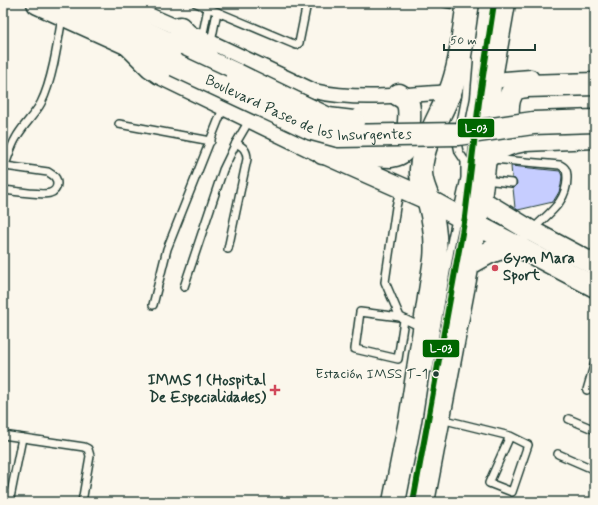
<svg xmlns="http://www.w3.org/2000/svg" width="598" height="505" font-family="Mynerve,sans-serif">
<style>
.building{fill:#c6cdff;stroke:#1f3d34}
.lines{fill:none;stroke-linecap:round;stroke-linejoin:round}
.lane-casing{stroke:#1f3d34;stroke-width:10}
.street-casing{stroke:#1f3d34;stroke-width:17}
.secondary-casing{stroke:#1f3d34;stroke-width:23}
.primary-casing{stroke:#1f3d34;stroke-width:25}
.lane{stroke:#fbf7ec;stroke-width:7}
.street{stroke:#fbf7ec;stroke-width:14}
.secondary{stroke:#fbf7ec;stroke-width:20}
.primary{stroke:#fbf7ec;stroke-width:22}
.primary-bridge-casing{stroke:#1f3d34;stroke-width:25;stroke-linecap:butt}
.primary-bridge{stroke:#fbf7ec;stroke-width:22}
.bus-1-casing{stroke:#fbf7ec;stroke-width:9}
.bus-1{stroke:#060;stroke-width:6}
.poi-dot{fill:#d1495b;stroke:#fbf7ec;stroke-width:1.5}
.bus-dot{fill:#1f3d34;stroke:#fbf7ec;stroke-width:1.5}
.labels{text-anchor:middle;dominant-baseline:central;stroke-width:3;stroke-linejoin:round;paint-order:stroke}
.bus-label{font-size:14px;fill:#1f3d34;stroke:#fbf7ec;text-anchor:end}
.street-label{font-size:15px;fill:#1f3d34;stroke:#fbf7ec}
.poi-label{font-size:15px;font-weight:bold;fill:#1f3d34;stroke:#fbf7ec;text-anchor:start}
.line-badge{stroke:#fbf7ec;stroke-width:1.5}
.badge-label{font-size:11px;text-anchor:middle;font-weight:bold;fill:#fff}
</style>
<rect width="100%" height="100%" fill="#fbf7ec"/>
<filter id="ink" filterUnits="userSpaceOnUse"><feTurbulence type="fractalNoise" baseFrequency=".025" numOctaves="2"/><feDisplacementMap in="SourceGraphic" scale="8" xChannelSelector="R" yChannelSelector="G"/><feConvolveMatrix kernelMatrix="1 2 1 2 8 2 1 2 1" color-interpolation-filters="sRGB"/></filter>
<g filter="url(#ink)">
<!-- building -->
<polygon class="building" points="511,166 560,171 562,176 561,185 559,192 553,202 518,210 515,208 513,188 516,186 517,183 515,179 512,178"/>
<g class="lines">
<defs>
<g id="lane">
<polyline points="196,3 296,45 299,43 307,3"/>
<polyline points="445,3 466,7"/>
<polyline points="202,38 208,8"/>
<polyline points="211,42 217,12"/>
<polyline points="119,124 211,141"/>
<path d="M493,159L560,165C566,168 567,171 567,178C567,202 549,213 533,229"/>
<path d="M3,169C8,159 10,148 16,138C23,125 34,116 41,103C52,82 58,42 62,17"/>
<polyline points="485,180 512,183"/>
<path d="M3,190C14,191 41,196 50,193C54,192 57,188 57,184C57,177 53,175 48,172L5,166"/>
<polyline points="400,190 396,207 385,282 400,317 423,328"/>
<polyline points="461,242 465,217 475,134"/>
<path d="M228,249L247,159C247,150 243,147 236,143"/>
<polyline points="184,287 223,170 236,143 250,119"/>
<polyline points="153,305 167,249 224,106"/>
<polyline points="400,317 360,312 355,349 398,359 404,320"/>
<polyline points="429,368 452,238 465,178 465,161 459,152 457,143 466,97 469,61"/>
<polyline points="587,390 595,362"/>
<polyline points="441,419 510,436 528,445 512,492 489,483 510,436"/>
<polyline points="569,419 595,430"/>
<polyline points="3,435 84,447 88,449 90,456 82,502"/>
<polyline points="558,454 595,470"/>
<polyline points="11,502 10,498 22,438"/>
</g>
<g id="street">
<path d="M121,3L202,38L314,91C355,101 407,95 450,92"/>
<polyline points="490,83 505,79 531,77"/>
</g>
<g id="secondary">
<polyline points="128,45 150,67 160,74 323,153 429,200 458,216 465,217 475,224 595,287"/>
<polyline points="480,200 531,231 595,265"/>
</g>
<g id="primary">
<polyline points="38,3 175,65"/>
<polyline points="82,3 237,75"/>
<polyline points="180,28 206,56"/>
<path d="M525,140C520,137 515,135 512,130C506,120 506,99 514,90C517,87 522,87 526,86L595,84"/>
<path d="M323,153L391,156C396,155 401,154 404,149C408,142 411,111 408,104C407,100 403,97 399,95"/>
<polyline points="485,158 499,148 511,143 525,140 595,137"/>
<path d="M467,265C487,253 494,248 518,246"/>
<path d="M394,502L410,421L435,259C437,239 434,221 429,202C426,190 420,182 421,169C423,142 440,117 450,92C461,64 463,33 468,3"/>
<polyline points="423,502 480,200 485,158 490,83 504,3"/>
</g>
</defs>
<!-- lane casing -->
<use href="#lane" class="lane-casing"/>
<!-- street casing -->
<use href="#street" class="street-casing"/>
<!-- secondary casing -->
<use href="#secondary" class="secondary-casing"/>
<!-- primary casing -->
<use href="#primary" class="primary-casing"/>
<!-- lane -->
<use href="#lane" class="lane"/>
<!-- street -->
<use href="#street" class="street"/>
<!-- secondary -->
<use href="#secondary" class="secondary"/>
<!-- primary -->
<use href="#primary" class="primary"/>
<defs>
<g id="primary-bridge">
<path id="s1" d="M175,65L312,129L338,136L458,134L533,123L595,121"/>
<polyline points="237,75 328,119 353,122"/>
</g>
</defs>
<!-- primary-bridge casing -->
<use href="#primary-bridge" class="primary-bridge-casing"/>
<!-- primary-bridge -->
<use href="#primary-bridge" class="primary-bridge"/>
<defs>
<polyline id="bus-1" points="413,502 465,217 479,102 494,3"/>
</defs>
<!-- bus-1 casing -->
<use href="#bus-1" class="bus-1-casing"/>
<!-- bus-1 -->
<use href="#bus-1" class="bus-1"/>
</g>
</g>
<!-- markers -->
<g class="poi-dot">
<circle cx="495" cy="268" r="4"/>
<path d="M273 384h4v4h4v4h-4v4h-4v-4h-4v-4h4z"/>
</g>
<circle class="bus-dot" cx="436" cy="374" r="3.5"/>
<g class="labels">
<!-- bus labels -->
<g class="bus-label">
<text x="428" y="374">Estación IMSS T-1</text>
</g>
<!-- street labels -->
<g class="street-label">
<text stroke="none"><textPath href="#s1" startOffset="143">Boulevard Paseo de los Insurgentes</textPath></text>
</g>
<!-- poi labels -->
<g class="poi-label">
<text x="503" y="259">Gym Mara<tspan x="503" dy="17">Sport</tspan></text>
<text x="266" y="381" text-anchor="end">IMMS 1 (Hospital<tspan x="266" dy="17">De Especialidades)</tspan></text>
</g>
</g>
<g class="line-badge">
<rect x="457" y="118" width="38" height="20" rx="4" fill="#060"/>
<rect x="422" y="339" width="38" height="19" rx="4" fill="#060"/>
</g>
<g class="badge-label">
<text x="476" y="132">L-03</text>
<text x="441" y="352">L-03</text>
</g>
<!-- margin -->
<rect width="598" height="505" fill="none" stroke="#fbf7ec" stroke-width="16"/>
<rect x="8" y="8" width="582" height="489" fill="none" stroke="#1f3d34" stroke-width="1.5" filter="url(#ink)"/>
<!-- scale -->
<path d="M444 44v6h91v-6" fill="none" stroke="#1f3d34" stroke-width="2"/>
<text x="450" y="44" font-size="12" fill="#1f3d34" stroke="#fbf7ec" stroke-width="3" paint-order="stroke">50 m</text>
</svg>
